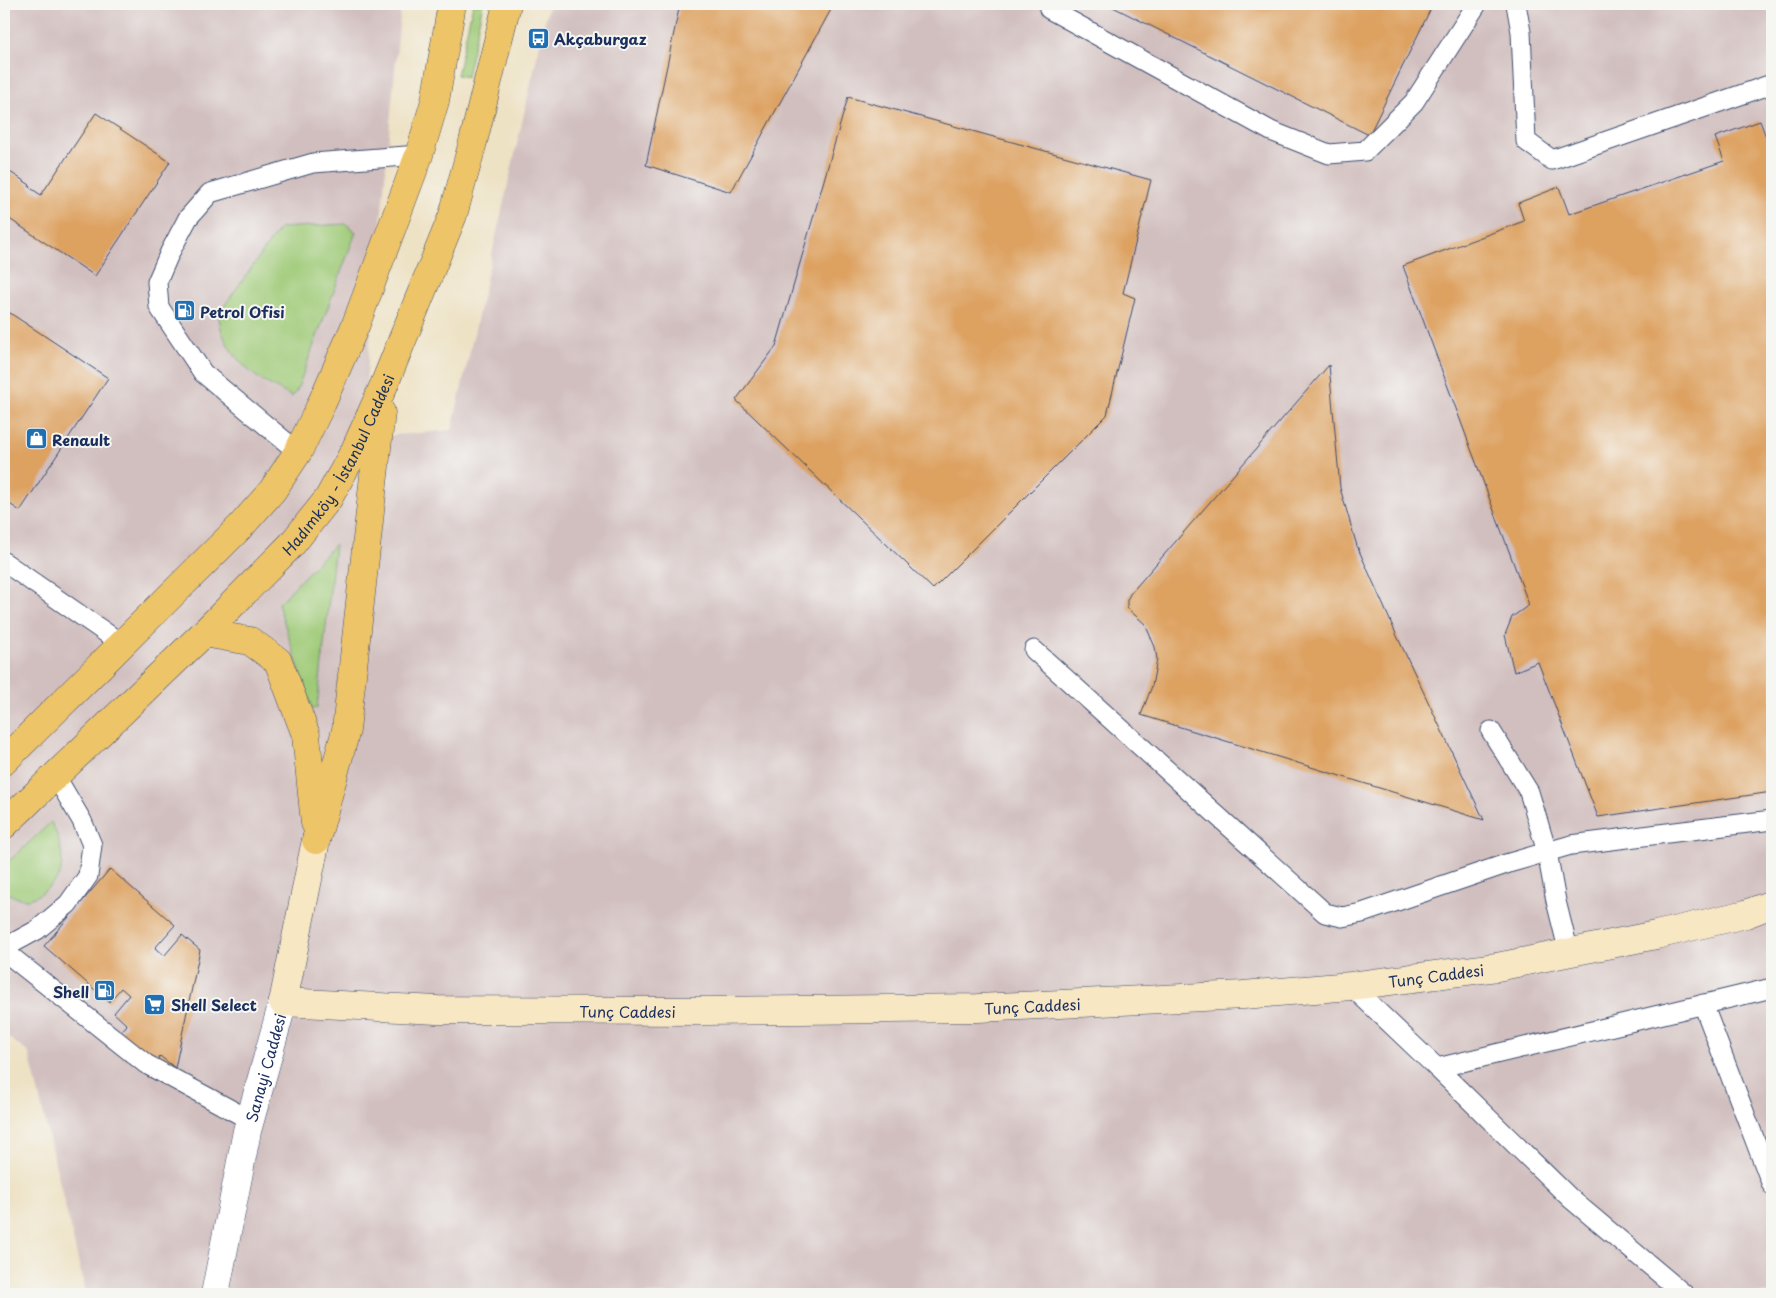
<svg xmlns="http://www.w3.org/2000/svg" width="1776" height="1298" font-family="'Playpen Sans',sans-serif">
<style>
.industrial{fill:#d1bfbf}
.green{fill:#9fca77;stroke:#5d7c6a}
.building{fill:#dda160}
.lines{fill:none;stroke-linecap:round;stroke-linejoin:round}
.service-casing{stroke:#3b4a6d;stroke-width:21}
.minor-casing{stroke:#3b4a6d;stroke-width:29}
.secondary-casing{stroke:#3b4a6d;stroke-width:29}
.primary-casing{stroke:#3b4a6d;stroke-width:29}
.service{stroke:#fff;stroke-width:19}
.minor{stroke:#fff;stroke-width:28}
.secondary{stroke:#f8e7c3;stroke-width:28}
.primary{stroke:#eec469;stroke-width:28}
.labels{text-anchor:middle;dominant-baseline:central;stroke-width:4;stroke-linejoin:round;paint-order:stroke}
.poi-label{font-size:15px;font-weight:bold;fill:#1b2f5e;stroke:#f6f6f2;text-anchor:start}
.street-label{font-size:15px;fill:#1b2f5e;stroke:#f6f6f2}
</style>
<rect width="100%" height="100%" fill="#f6f6f2"/>
<filter id="ink" filterUnits="userSpaceOnUse"><feTurbulence type="fractalNoise" baseFrequency=".02" numOctaves="2"/><feDisplacementMap in="SourceGraphic" scale="10" xChannelSelector="R" yChannelSelector="G"/><feConvolveMatrix kernelMatrix="1 2 1 2 8 2 1 2 1" color-interpolation-filters="sRGB"/></filter>
<filter id="wash" filterUnits="userSpaceOnUse"><feTurbulence type="fractalNoise" baseFrequency=".0096" numOctaves="4" result="noise"/><feDisplacementMap in="SourceGraphic" scale="20" xChannelSelector="R" yChannelSelector="G"/><feGaussianBlur stdDeviation="1.12" result="paint"/><feColorMatrix in="noise" values="0 0 0 0 0 0 0 0 0 0 0 0 0 0 0 0 0 1.4 0 .05"/><feComposite in="paint" operator="in"/></filter>
<g filter="url(#wash)">
<rect width="100%" height="100%" fill="#eee2c5"/>
<!-- industrial -->
<polygon class="industrial" points="4,4 401,4 361,438 452,430 549,4 1772,4 1772,1294 86,1294 29,1053 4,1034"/>
<!-- green -->
<g class="green">
<polygon points="473,4 483,4 467,77 457,75"/>
<path d="M346,224L356,232L297,390L292,397C280,389 263,383 252,373C234,358 219,337 219,313L280,228Z"/>
<polygon points="335,544 317,708 312,709 278,604"/>
<path d="M51,822C59,837 64,854 61,871C59,881 36,900 26,899C17,899 11,895 4,891V866Z"/>
</g>
<g id="blocks">
<!-- building -->
<g class="building">
<polygon points="680,4 834,4 731,192 646,165"/>
<polygon points="1107,4 1433,4 1369,135"/>
<polygon points="848,97 1151,180 1123,293 1135,298 1107,415 933,589 736,400 776,346"/>
<polygon points="96,113 170,162 95,276 8,218 4,224 4,168 30,185 29,187 41,195"/>
<polygon points="1760,121 1766,137 1772,135 1772,792 1598,817 1538,662 1514,672 1505,635 1512,617 1529,605 1403,266 1524,221 1518,203 1559,187 1569,214 1724,161 1715,137"/>
<polygon points="4,309 108,378 20,511 4,500"/>
<polygon points="1329,365 1340,488 1357,546 1397,636 1484,820 1141,715 1152,686 1157,659 1155,647 1145,624 1127,608 1127,600 1130,594"/>
<polygon points="110,869 175,925 155,948 164,956 182,935 200,950 175,1068 160,1056 154,1063 120,1033 127,1025 114,1013 129,995 121,988 109,1002 44,946"/>
</g>
</g>
</g>
<g filter="url(#ink)">
<use href="#blocks" fill-opacity="0" stroke="#3b4a6d" stroke-width="1"/>
<g class="lines">
<defs>
<g id="service">
<polyline points="1051,4 1049,9 1271,131 1329,154 1365,151 1414,102 1477,4"/>
<polyline points="1516,4 1521,32 1526,141 1552,160 1772,84"/>
<polyline points="298,452 203,373 159,307 157,282 170,252 188,218 210,193 313,163 419,155"/>
<polyline points="4,562 122,644"/>
<polyline points="1034,650 1325,913 1342,917 1362,913 1509,863 1571,845 1772,820"/>
<polyline points="1491,731 1529,792 1547,852 1556,901 1569,953"/>
<polyline points="4,948 37,930 68,904 88,876 92,845 82,821 55,775"/>
<polyline points="4,951 146,1064 250,1120"/>
<polyline points="1351,986 1437,1068 1772,988"/>
<polyline points="1703,1004 1772,1185"/>
<polyline points="1437,1068 1571,1199 1684,1294"/>
</g>
<g id="minor">
<path id="s1" d="M215,1294L247,1131L283,1002"/>
</g>
<g id="secondary">
<path id="s2" d="M316,840L283,1002L437,1010L707,1011L978,1008L1243,995L1351,986L1497,967L1656,935L1746,914L1772,904"/>
</g>
<g id="primary">
<polyline points="204,633 250,641 278,661 306,735 315,823"/>
<polyline points="4,761 241,526 272,491 298,452 319,409 356,324 419,155 435,101 452,4"/>
<path id="s3" d="M4,825L204,633L292,544L328,499L355,450L384,385L453,215L473,142L507,4"/>
<polyline points="316,840 346,730 381,412"/>
</g>
</defs>
<!-- service casing -->
<use href="#service" class="service-casing"/>
<!-- minor casing -->
<use href="#minor" class="minor-casing"/>
<!-- secondary casing -->
<use href="#secondary" class="secondary-casing"/>
<!-- primary casing -->
<use href="#primary" class="primary-casing"/>
<!-- service -->
<use href="#service" class="service"/>
<!-- minor -->
<use href="#minor" class="minor"/>
<!-- secondary -->
<use href="#secondary" class="secondary"/>
<!-- primary -->
<use href="#primary" class="primary"/>
</g>
</g>
<!-- icons -->
<defs>
<symbol id="bus-square" viewBox="-11 -11 22 22"><rect x="-9" y="-9" width="18" height="18" rx="4" fill="#1f6fb2" stroke="#f6f6f2"/><path d="M-5-6H5V4H4V6H2V4H-2V6H-4V4H-5ZM-3.5-4V0h7V-4ZM-3.5 1.2v1.5H-2V1.2ZM2 1.2v1.5H3.5V1.2Z" fill="#fff"/></symbol>
<symbol id="fuel-square" viewBox="-11 -11 22 22"><rect x="-9" y="-9" width="18" height="18" rx="4" fill="#1f6fb2" stroke="#f6f6f2"/><path d="M-5.5-6h7V0h2V4h1.3V-2.5L3-4.5l.8-.8L6-3V5H2.5V1h-1V6h-7ZM-4.2-4.7v3.2H.2V-4.7Z" fill="#fff"/></symbol>
<symbol id="shop-square" viewBox="-11 -11 22 22"><rect x="-9" y="-9" width="18" height="18" rx="4" fill="#1f6fb2" stroke="#f6f6f2"/><path d="M-5-2.5h2.3a2.7 3.5 0 0 1 5.4 0H5L5.5 6h-11ZM-1.5-2.5h3a1.5 2.3 0 0 0-3 0Z" fill="#fff"/></symbol>
<symbol id="supermarket-square" viewBox="-11 -11 22 22"><rect x="-9" y="-9" width="18" height="18" rx="4" fill="#1f6fb2" stroke="#f6f6f2"/><path d="M-6-5.5h2.5l.6 2H6L4.5 2H-2.5L-4.4-4H-6ZM-1.5 3.2a1.3 1.3 0 1 0 .1 0ZM3 3.2a1.3 1.3 0 1 0 .1 0Z" fill="#fff"/></symbol>
</defs>
<g fill-rule="evenodd">
<use href="#bus-square" x="526" y="26" width="25" height="25"/>
<use href="#fuel-square" x="172" y="298" width="25" height="25"/>
<use href="#shop-square" x="24" y="426" width="25" height="25"/>
<use href="#fuel-square" x="92" y="978" width="25" height="25"/>
<use href="#supermarket-square" x="142" y="992" width="25" height="25"/>
</g>
<g class="labels">
<!-- poi labels -->
<g class="poi-label">
<text x="554" y="38">Akçaburgaz</text>
<text x="200" y="311">Petrol Ofisi</text>
<text x="52" y="439">Renault</text>
<text x="89" y="991" text-anchor="end">Shell</text>
<text x="171" y="1004">Shell Select</text>
</g>
<!-- street labels -->
<g class="street-label">
<text stroke="none"><textPath href="#s3" startOffset="495">Hadımköy - İstanbul Caddesi</textPath></text>
<text stroke="none"><textPath href="#s2" startOffset="1320">Tunç Caddesi</textPath></text>
<text stroke="none"><textPath href="#s2" startOffset="915">Tunç Caddesi</textPath></text>
<text stroke="none"><textPath href="#s2" startOffset="510">Tunç Caddesi</textPath></text>
<text stroke="none"><textPath href="#s1" startOffset="232">Sanayi Caddesi</textPath></text>
</g>
</g>
<!-- margin -->
<rect width="1776" height="1298" fill="none" stroke="#f6f6f2" stroke-width="20"/>
</svg>
